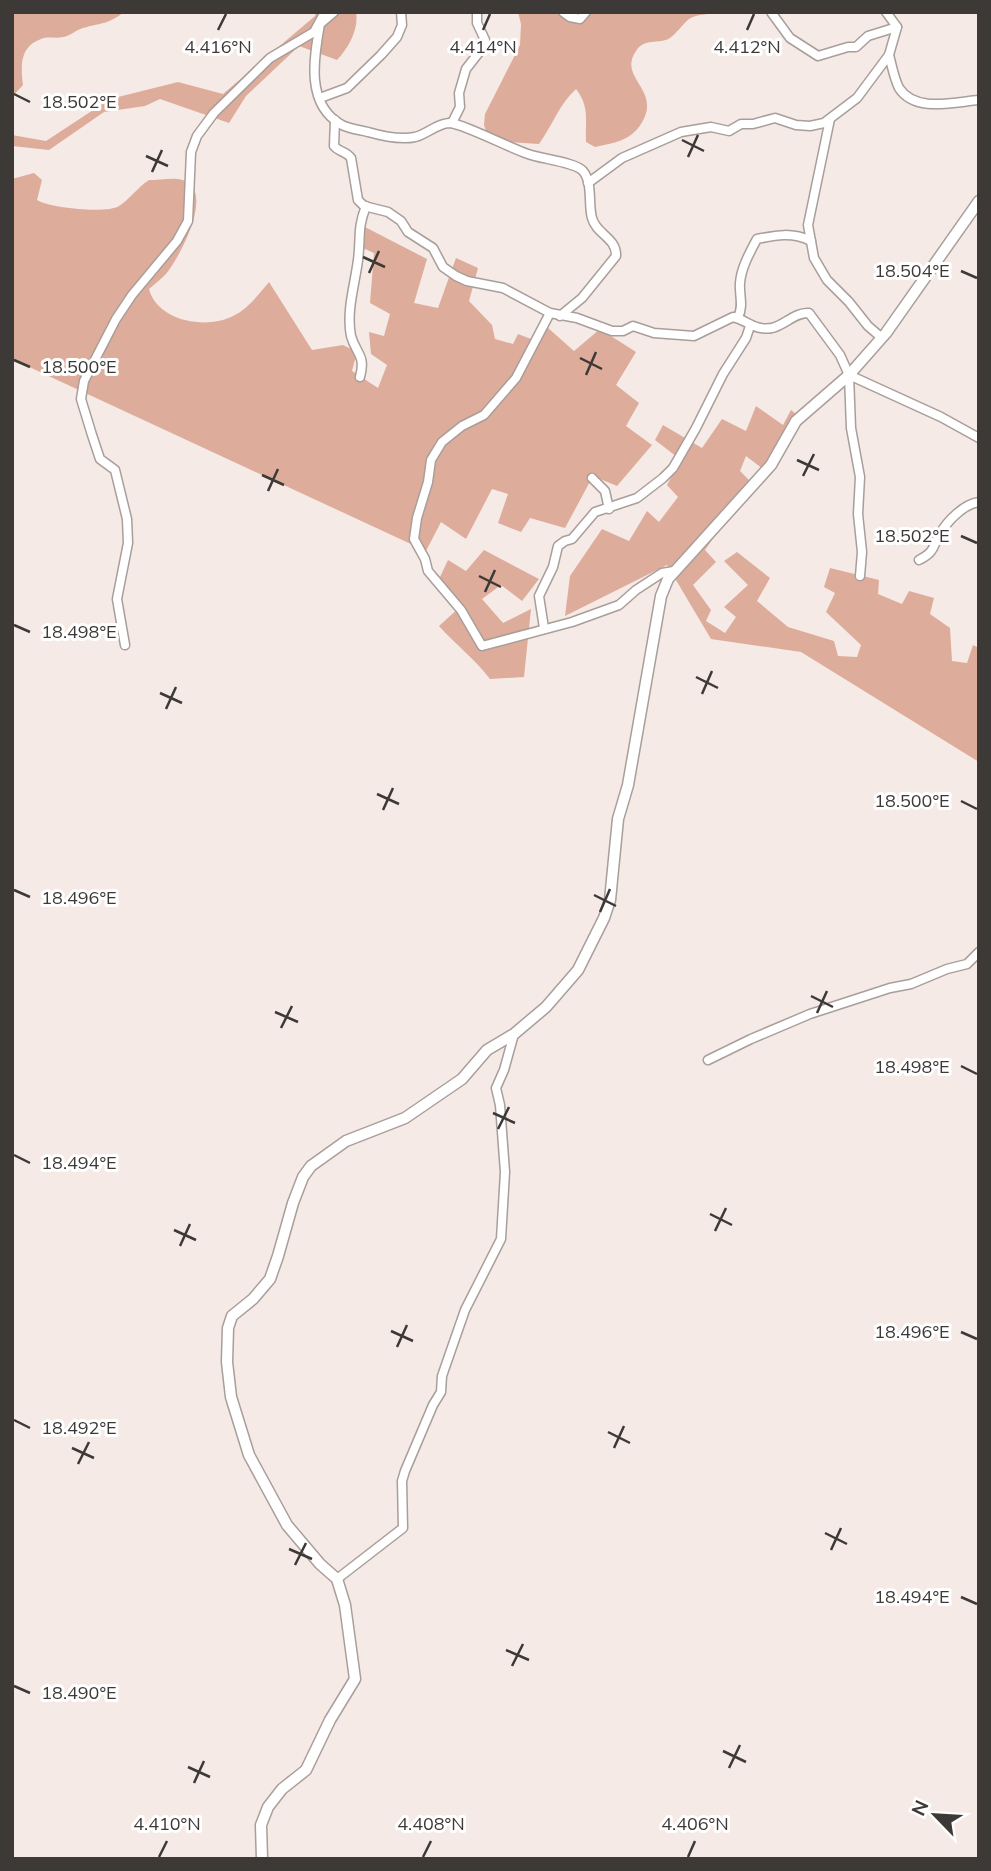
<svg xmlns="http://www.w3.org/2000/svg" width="991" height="1871" font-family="Mulish,sans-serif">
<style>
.green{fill:#deac9b}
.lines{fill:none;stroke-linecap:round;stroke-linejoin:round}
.minor-casing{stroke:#a89e9a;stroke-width:11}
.tertiary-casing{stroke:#a89e9a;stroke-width:13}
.minor{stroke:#fff;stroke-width:8}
.tertiary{stroke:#fff;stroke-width:10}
.ticks{fill:none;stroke:#3d3937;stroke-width:2.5}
.ticks-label{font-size:18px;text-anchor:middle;fill:#3d3937;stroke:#fff;stroke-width:6;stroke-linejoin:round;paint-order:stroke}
</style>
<rect width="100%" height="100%" fill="#f5eae6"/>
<!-- green -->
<g class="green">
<path d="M12,12H124C109,24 101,23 83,28C76,30 70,36 63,37C56,39 48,36 41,39C19,47 21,66 23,85L12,97Z"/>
<path d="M316,12H356C359,30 348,48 337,60L299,46L246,96L229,123L160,99L145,106L104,112L49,150L12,146V135L46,141L110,99L178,82L223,94L315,16Z"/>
<path d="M518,12H721C711,14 697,14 689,19C682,25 677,33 670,38C659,45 645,37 636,51C617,78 663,90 641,124C630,141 614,143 595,147L586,142C585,120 590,107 576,89C560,103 552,126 539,144L507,142L487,134L484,125L485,114L520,45L521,24Z"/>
<path d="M34,173L42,180L37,200C50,208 107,214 119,206C130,199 138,187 149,180C159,180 174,177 183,180C216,191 179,258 166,274C161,279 155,284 149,289C157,321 206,330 233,316C248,309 258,295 269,282L312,350L343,345L357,352L352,371L378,388L387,365L371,354L369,332L384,336L390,314L370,303L374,253L356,245L361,225L427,259L414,303L438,308L456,258L478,268L469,301L492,325L495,339L513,344L518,334L539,342L547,327L574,351L600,329L636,352L616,385L639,403L626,426L652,445L617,486L593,476L565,528L530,518L521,532L498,523L508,494L492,489L466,539L441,522L426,551L12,359V179Z"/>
<polygon points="756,406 783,425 791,410 801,418 771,475 746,456 740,471 752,483 705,550 716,562 693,585 711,610 706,621 725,633 736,617 724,607 748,585 724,561 737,552 770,578 757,601 788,627 834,641 838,656 857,657 861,645 826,612 835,593 824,587 830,568 879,580 878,594 902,604 909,591 934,598 930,614 950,628 952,661 967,663 973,645 979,648 979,762 801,652 711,639 667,565 565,616 570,576 602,529 629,541 647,511 659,522 678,497 667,485 681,460 655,440 663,425 702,448 722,419 746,431"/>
<path d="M484,550L539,579L522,601L501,585L482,599L503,623L531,609L524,677L490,679C475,659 456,645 439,626L460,607L440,577L448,560L466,571Z"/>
</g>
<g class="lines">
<defs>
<g id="minor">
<path d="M334,12L320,24C314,57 305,105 342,125C350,129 360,130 368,132C382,136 401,140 415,137C427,134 436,124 449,123C462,123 512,149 528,154C541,159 575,162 583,171C593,183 588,204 592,218C596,234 617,238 616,256L582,298L560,316"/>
<polyline points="563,12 570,17 580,19 586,12"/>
<polyline points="771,12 790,38 818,56 848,47 856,47 868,36 897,27"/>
<path d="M889,55C892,66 894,78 899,88C915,113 954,102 979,100"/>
<polyline points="320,98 347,88 381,55 397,37 402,25 401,12"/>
<polyline points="830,119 808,225 814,258 827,280 849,302 868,326 882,338"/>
<path d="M335,120L334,146C339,152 346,151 351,158L358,200L364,206L388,212L401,221L408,232L433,248L443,267L456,276L467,281L503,288L550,313L577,318L612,331H623L633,326L654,333L694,336L733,317C747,320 754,331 772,328C785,325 795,312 809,313L840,355L849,375L851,428L860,477L858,514L862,552L860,576"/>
<polyline points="452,123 460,107 459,93 466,69 484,46 485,40 477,23 477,12"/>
<polyline points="588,183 622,158 681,132 711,127 729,131 741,124 753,124 775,118 796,125 810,126 824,123 857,98 889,55 897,27 886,12"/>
<polyline points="550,313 516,378 484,415 462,426 442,442 431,460 428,482 417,518 414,539 425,559 428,571 461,610 482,646 572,622 619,605 636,590 662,573 674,571"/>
<path d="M738,317C744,306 739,295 740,283C741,268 750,252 757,239C777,235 792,232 811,241"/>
<polyline points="849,375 941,417 979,438"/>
<path d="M360,377C366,355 356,354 351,336C346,311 355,284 358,260C361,237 357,229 366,206"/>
<polyline points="592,478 605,491 609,509"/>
<path d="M919,560C936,551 932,547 940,534C947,521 964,504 979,502"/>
<polyline points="544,628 539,596 553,567 558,546 565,541 572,539 595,512 637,498 663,478 673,468 696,428 723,374 746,338 750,326"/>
<polyline points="125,645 117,599 128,543 127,519 115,470 100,459 92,435 81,399 84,381 116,319 132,295 177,241 188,221 191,152 197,136 214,113 270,58 314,32 325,12"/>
<polyline points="708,1060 751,1039 810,1014 890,988 911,984 947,969 967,964 979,952"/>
<polyline points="337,1579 403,1528 402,1481 405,1471 433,1405 441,1392 442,1376 465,1310 501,1239 505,1172 500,1105 496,1088 504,1070 514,1034"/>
</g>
<polyline id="tertiary" points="262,1859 261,1825 268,1807 282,1789 306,1770 330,1720 355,1679 345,1605 337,1579 320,1564 287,1525 249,1455 231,1397 227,1362 228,1328 232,1316 253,1299 270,1279 278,1256 293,1203 303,1177 311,1166 346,1141 405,1118 462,1079 487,1050 514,1034 546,1007 578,970 604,918 610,900 618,819 628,785 661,596 668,579 771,465 796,421 849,375 886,333 979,201"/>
</defs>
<!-- minor casing -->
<use href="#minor" class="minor-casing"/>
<!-- tertiary casing -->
<use href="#tertiary" class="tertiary-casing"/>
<!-- minor -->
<use href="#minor" class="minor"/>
<!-- tertiary -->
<use href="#tertiary" class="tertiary"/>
</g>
<!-- ticks -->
<path class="ticks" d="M218,30L226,14M483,30L490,14M747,30L754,14M14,94L30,102M682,140L704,151M146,156L168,166M688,157L698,135M152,172L162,150M363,257L385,267M961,271L977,278M369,273L379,251M580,358L602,369M14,360L30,367M586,375L596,352M797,460L819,470M262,475L284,485M803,476L814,454M268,491L278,469M961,536L977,543M479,576L501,587M485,592L495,570M14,625L30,632M696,677L718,688M160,693L182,703M702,694L712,671M166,709L176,687M377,794L399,804M961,801L977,809M383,810L393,788M14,890L30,897M594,895L616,906M600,912L610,889M811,996L833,1007M275,1012L298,1022M817,1013L827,991M281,1028L292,1006M961,1066L977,1074M493,1113L515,1123M498,1129L509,1107M14,1155L30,1163M710,1214L732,1225M174,1230L196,1240M715,1231L726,1208M180,1246L190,1224M391,1331L413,1341M961,1332L977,1339M397,1347L407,1325M14,1420L30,1428M608,1432L630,1443M72,1448L94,1458M614,1448L624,1426M78,1464L89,1442M825,1533L847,1544M289,1549L312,1559M831,1550L841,1528M295,1565L306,1543M961,1597L977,1604M506,1650L529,1660M512,1666L523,1644M14,1686L30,1693M723,1751L746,1762M188,1767L210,1777M729,1768L740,1745M194,1783L204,1761M159,1857L167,1841M423,1857L431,1841M688,1857L695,1841"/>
<g class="ticks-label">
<text x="218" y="53">4.416°N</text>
<text x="483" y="53">4.414°N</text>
<text x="747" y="53">4.412°N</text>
<text x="79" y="108">18.502°E</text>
<text x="912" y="277">18.504°E</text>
<text x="79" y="373">18.500°E</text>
<text x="912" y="542">18.502°E</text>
<text x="79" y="638">18.498°E</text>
<text x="912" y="807">18.500°E</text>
<text x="79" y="904">18.496°E</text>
<text x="912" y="1073">18.498°E</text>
<text x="79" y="1169">18.494°E</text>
<text x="912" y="1338">18.496°E</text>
<text x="79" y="1434">18.492°E</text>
<text x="912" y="1603">18.494°E</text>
<text x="79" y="1699">18.490°E</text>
<text x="167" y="1830">4.410°N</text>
<text x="431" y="1830">4.408°N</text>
<text x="695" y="1830">4.406°N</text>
</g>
<!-- border -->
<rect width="991" height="1871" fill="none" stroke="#3d3937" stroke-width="28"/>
<!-- north arrow -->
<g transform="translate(935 1815) rotate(295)" stroke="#ffffff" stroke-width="5" paint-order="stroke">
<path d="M0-5L12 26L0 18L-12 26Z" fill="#3d3937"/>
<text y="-10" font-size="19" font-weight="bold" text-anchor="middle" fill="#3d3937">N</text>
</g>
</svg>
